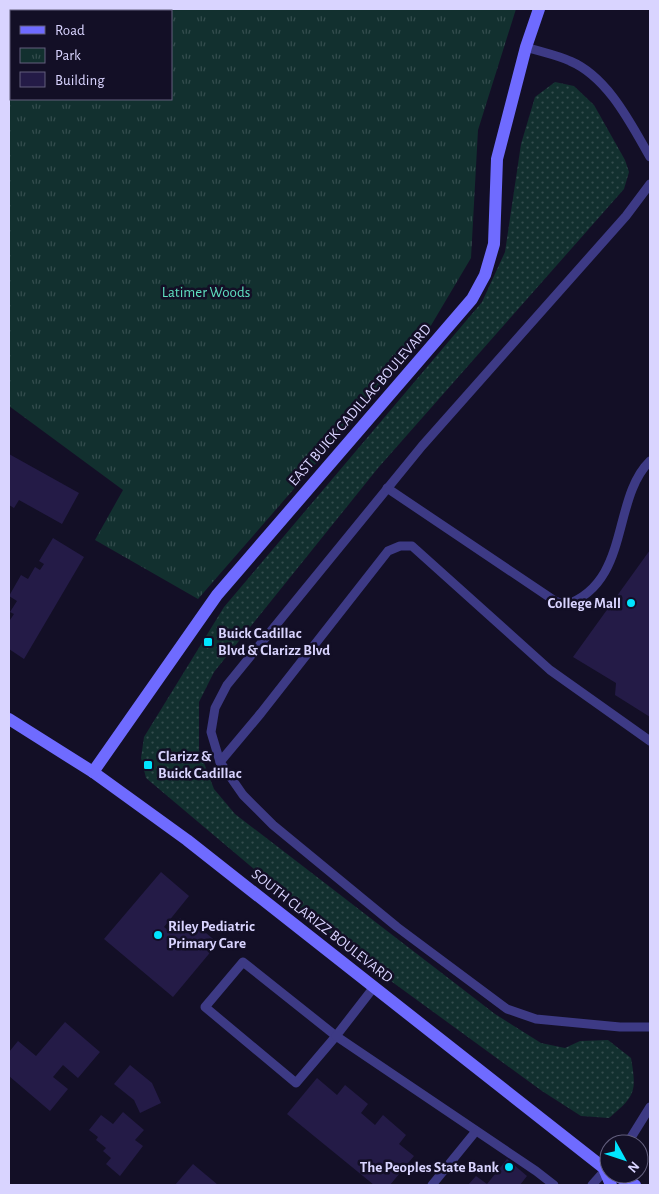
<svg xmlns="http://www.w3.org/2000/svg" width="659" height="1194" font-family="'Alegreya Sans',sans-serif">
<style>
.grass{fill:url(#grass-dots)}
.park{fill:url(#park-tufts);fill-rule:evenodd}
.building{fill:#241b47}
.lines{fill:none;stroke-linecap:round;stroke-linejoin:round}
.lane{stroke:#3d3a85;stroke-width:9}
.secondary{stroke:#6f6bff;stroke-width:12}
.poi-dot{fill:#00e5ff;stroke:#130f26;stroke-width:2}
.labels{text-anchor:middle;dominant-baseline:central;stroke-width:5;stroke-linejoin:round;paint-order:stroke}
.park-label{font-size:15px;fill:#5fe0c0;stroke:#130f26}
.street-label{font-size:15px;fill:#d9d4ff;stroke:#130f26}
.poi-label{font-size:15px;font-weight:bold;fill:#d9d4ff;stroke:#130f26;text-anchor:start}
</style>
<defs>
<pattern id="grass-dots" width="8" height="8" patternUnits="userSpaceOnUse" patternTransform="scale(1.25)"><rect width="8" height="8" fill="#12302f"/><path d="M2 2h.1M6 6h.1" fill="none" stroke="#344d4e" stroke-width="1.8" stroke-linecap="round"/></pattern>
<pattern id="park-tufts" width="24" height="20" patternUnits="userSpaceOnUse" patternTransform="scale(1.25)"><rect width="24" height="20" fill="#12302f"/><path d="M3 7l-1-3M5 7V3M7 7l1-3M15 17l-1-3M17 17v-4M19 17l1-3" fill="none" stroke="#344d4e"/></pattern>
</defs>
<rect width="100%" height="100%" fill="#130f26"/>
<!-- grass -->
<path class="grass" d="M555,82L574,86L594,105L625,160L629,172L624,189L378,468L214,672L199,702V750L214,789L235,814L495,1014L541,1043L565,1048L580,1041L608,1040L631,1058C637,1092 635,1096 609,1118L581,1116L542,1091L362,960L146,778L141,758L144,737L224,607L482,302L505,252L521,144L535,97Z"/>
<!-- park -->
<path class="park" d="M9,9H516L478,130L471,258L420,344L198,599L95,540L123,490L9,406ZM11,11H171V99H11Z"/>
<!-- building -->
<g class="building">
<polygon points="9,454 79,493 62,524 19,500 14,508 9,505"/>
<polygon points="53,538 84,557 24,659 9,649 9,619 10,620 14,614 10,612 17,601 9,596 21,575 28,579 35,567 40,570 44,564 39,561"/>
<polygon points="650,550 650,717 615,695 616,683 573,657"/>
<polygon points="161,872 189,896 164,927 169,931 180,918 190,927 194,923 218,943 173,997 104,939"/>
<polygon points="65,1022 100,1052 78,1078 63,1065 53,1077 68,1089 50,1111 9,1076 9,1052 18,1041 36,1056"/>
<polygon points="130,1065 152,1083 161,1103 140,1113 134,1100 114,1084"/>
<polygon points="317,1078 337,1095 345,1085 368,1104 361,1113 375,1125 383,1115 406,1135 399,1144 414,1156 390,1185 374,1185 287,1114"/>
<polygon points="123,1112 144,1130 135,1140 143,1146 120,1176 106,1164 111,1158 103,1151 106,1148 96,1140 98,1137 89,1130 101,1115 113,1124"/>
<polygon points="507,1159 527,1176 520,1185 468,1185 476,1176 487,1184"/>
<polygon points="193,1164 218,1185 175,1185"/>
</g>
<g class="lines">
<!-- lane -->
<g class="lane">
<path d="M526,47C541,52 557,55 570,61C608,77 631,124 650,157"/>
<polyline points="650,184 626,216 422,446 227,685 215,708 211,732 220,762 243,795 273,825 397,927 507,1009 536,1019 620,1027 650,1027"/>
<path d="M387,488L555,601L565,605C631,583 611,499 650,461"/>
<polyline points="220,762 261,713 388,551 400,546 412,546 550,670 650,741"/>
<polygon points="243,962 336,1036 296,1083 205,1007"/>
<polyline points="374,987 336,1036 536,1171 554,1185"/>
<polyline points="627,1144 650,1107"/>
<polyline points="432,1185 476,1131"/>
<polyline points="592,1185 607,1168"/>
</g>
<!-- secondary -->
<g class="secondary">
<polyline points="9,719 93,772 187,840 609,1172"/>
<polyline points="93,772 217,595 472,299 485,275 494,244 497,159 526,47 539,9"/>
<polyline points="605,1171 611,1185"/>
<polyline points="613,1174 635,1185"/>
</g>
</g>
<!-- markers -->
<g class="poi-dot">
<circle cx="631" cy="603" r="5"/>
<rect x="203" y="637" width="10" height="10" rx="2.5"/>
<rect x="143" y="760" width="10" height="10" rx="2.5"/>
<circle cx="158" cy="935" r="5"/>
<circle cx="509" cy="1167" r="5"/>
</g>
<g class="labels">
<!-- park labels -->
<g class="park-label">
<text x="206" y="292">Latimer Woods</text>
</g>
<!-- street labels -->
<g class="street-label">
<text transform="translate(360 405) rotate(-49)">EAST BUICK CADILLAC BOULEVARD</text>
<text transform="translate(322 926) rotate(38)">SOUTH CLARIZZ BOULEVARD</text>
</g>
<!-- poi labels -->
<g class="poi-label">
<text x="621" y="603" text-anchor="end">College Mall</text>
<text x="218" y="633">Buick Cadillac<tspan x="218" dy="17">Blvd &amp; Clarizz Blvd</tspan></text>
<text x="158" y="756">Clarizz &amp;<tspan x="158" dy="17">Buick Cadillac</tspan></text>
<text x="168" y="926">Riley Pediatric<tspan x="168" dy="17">Primary Care</tspan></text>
<text x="499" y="1167" text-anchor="end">The Peoples State Bank</text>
</g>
</g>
<!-- border -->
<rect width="659" height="1194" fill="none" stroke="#d9d4ff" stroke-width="20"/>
<!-- legend -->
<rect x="10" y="10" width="162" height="90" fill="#130f26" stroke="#625e7d"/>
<rect x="20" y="26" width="25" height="8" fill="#6f6bff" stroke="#625e7d"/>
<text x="55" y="35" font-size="15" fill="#d9d4ff">Road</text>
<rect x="20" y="48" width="25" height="15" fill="url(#park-tufts)" stroke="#625e7d"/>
<text x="55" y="60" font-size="15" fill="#d9d4ff">Park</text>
<rect x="20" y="72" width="25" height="15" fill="#241b47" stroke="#625e7d"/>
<text x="55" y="85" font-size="15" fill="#d9d4ff">Building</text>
<!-- north arrow -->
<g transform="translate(624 1159) rotate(130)"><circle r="24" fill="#130f26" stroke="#625e7d"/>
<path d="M0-4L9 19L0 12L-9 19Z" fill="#00e5ff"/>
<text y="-8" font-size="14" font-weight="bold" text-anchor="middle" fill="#d9d4ff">N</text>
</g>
</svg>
